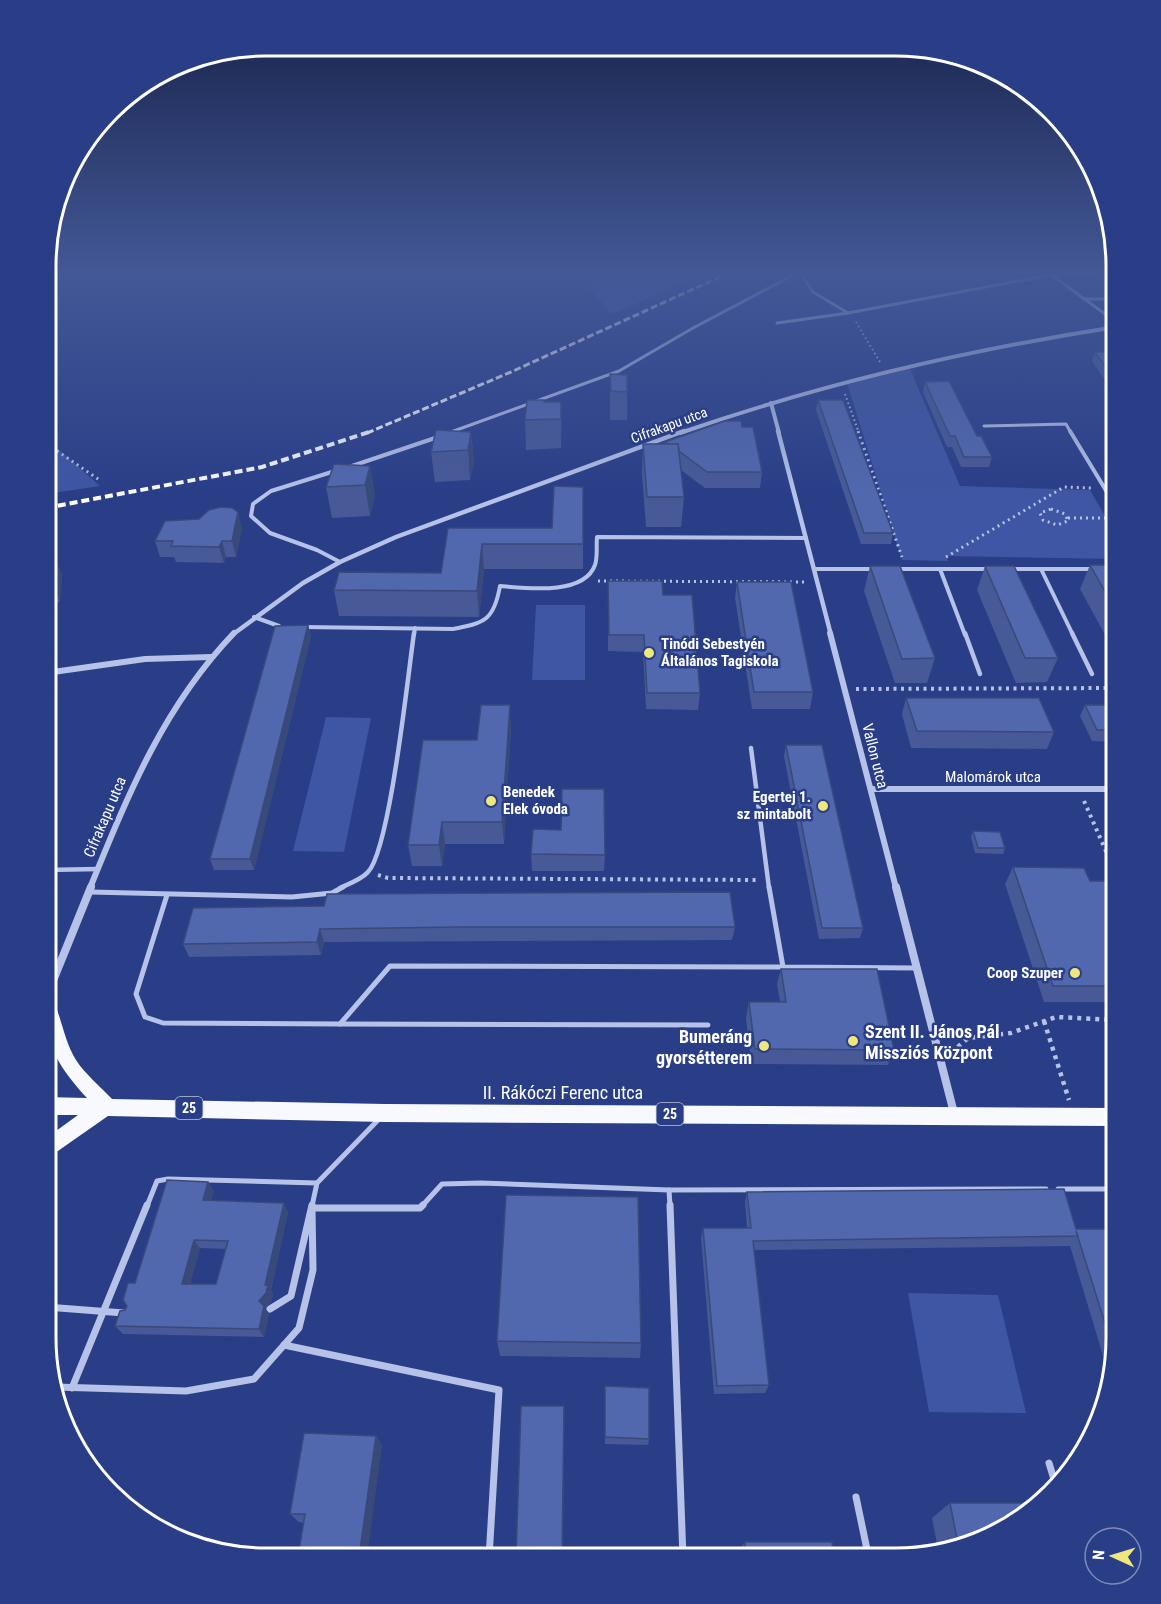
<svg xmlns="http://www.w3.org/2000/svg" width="1161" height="1604" font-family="'Roboto Condensed',sans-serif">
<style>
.green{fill:#3e56a3}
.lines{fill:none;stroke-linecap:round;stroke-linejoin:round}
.path-far3{stroke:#b6c2e8;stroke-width:2;stroke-dasharray:1.5 3;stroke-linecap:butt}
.path-far2{stroke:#b6c2e8;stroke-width:3;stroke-dasharray:2 4;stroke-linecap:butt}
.path-far1{stroke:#b6c2e8;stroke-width:4;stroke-dasharray:3 4.5;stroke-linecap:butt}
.path{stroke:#b6c2e8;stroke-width:4.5;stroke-dasharray:4 5;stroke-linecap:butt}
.lane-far4{stroke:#b6c2e8;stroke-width:3}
.lane-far3{stroke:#b6c2e8;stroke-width:4}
.lane-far2{stroke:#b6c2e8;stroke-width:4.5}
.lane-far1{stroke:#b6c2e8;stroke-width:5}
.lane{stroke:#b6c2e8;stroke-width:7}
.street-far3{stroke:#b6c2e8;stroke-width:4}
.street-far2{stroke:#b6c2e8;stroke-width:4.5}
.street-far1{stroke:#b6c2e8;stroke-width:6}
.street{stroke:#b6c2e8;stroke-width:8}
.primary{fill:#f8f9fe;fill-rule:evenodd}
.rail-far1{stroke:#fff;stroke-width:3;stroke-dasharray:7 3;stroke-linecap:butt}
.rail{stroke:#fff;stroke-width:4;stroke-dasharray:8 4;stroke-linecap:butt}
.wall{fill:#475996;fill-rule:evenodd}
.shaded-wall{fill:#39497a}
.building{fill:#5268ae;stroke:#39497a;stroke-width:1.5;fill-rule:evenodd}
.poi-dot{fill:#efe67d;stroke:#293e87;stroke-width:2}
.labels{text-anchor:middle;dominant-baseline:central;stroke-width:5;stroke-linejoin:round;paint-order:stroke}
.far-street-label{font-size:14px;fill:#fff;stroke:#293e87}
.shield{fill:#293e87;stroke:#bfc5db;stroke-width:1.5}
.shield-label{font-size:14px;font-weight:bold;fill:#fff}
.poi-label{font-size:15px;font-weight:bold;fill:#fff;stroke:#293e87;text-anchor:start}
.street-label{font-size:15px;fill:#fff;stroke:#293e87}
.near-poi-label{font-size:18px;font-weight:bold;fill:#fff;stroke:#293e87;text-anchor:start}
.near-street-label{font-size:18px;fill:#fff;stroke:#293e87}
.rim{fill:none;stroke:#fff;stroke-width:3}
</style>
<rect width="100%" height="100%" fill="#293e87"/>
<!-- green -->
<g class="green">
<polygon points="574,271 711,271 612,314"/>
<polygon points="910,369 960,486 1090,490 1116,535 1116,559 947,556 948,561 902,560 847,383"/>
<polygon points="47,439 100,486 46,494"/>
<polygon points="536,605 585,605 585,680 532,680"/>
<polygon points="326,717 371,718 344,852 293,851"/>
<polygon points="908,1293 998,1295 1026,1413 929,1412"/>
</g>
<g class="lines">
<!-- path-far3 -->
<g class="path-far3">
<polyline points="47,280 57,271"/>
<polyline points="856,322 880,362"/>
<polyline points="845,394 859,433"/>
</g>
<!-- path-far2 -->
<g class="path-far2">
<polyline points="858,431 902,557"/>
<polyline points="47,444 101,481"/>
<polygon points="1051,509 1065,514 1068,521 1057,525 1043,520 1040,513"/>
<polyline points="1068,518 1110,518"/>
<polyline points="946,557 1064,487 1091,488"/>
<polyline points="598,581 807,582"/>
</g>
<!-- path-far1 -->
<g class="path-far1">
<polyline points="856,689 1116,688"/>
<polyline points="1084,801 1116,874"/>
<polyline points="378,875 388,878 757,880"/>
</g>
<!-- path -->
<g class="path">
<polyline points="1044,1021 1069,1100"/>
<polyline points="951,1053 968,1038 1011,1033 1056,1017 1116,1020"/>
</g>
<!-- lane-far4 -->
<g class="lane-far4">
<polyline points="799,271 813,292 848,313"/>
<polyline points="1046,271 1116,322"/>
<polyline points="1083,299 1116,299"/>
<polyline points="777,323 848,313 1061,273 1107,273"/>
<polyline points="984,426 1066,424 1071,433"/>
<polyline points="451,432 619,371 693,328 799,272"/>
</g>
<!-- lane-far3 -->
<g class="lane-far3">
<polyline points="1070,431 1116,507"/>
<polyline points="349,467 438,437"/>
<polyline points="335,471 271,491 253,504 251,516 270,533 317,550 340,562"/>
<polyline points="814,569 874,569"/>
<polyline points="895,569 988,569"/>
<polyline points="940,569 965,635"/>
<polyline points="1012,569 1093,569"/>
<polyline points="1041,569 1073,635"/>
<polyline points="254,617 279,626"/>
<path d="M303,627L453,629C485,623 494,620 500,586C525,588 584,596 595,565C598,556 596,546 597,537L806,538"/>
<polyline points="414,635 415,628"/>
</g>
<!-- lane-far2 -->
<g class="lane-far2">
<polyline points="965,633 980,674"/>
<polyline points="1072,633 1092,674"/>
<polyline points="751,748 769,888"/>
<polyline points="46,870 98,869"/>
<path d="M340,888C349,884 362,879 368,872C390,849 408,674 414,633"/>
</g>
<!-- lane-far1 -->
<g class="lane-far1">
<polyline points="769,887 783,967 917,968"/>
<polyline points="90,892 292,897 332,893 343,887"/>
<polyline points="167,895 136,994 145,1017 163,1023 340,1024 390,966 783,967"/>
<polyline points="340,1024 708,1025"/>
<polyline points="1058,1189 1116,1189"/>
<polyline points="669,1190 670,1206"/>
<polyline points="147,1206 157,1181 168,1179 317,1183"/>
<polyline points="312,1206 317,1183 379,1119"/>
<polyline points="422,1206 442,1184 481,1183 669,1190 1046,1189"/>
</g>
<!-- lane -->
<g class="lane">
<polyline points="670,1205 683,1558"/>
<polyline points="312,1208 420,1208 423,1205"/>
<polyline points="46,1307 124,1313"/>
<polyline points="270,1309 291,1296 312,1205"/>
<polyline points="284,1345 499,1390 489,1558"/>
<polyline points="56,1387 186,1391 254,1379 299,1328 313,1270 312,1208"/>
<polyline points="72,1388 147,1205"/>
<polyline points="1049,1463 1056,1486"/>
<polyline points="856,1497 869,1559"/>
</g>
<!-- street-far3 -->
<g class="street-far3">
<polyline points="771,403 779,433"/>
<path d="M680,433C824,383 966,350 1116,327"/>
</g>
<!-- street-far2 -->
<g class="street-far2">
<polyline points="778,431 831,635"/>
<polyline points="232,635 303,583 340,562 396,537 684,431"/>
</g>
<!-- street-far1 -->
<g class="street-far1">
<polyline points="830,633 896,888"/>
<polyline points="46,673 145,659 211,657"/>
<polyline points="871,789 1116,789"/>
<path d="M90,888C128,795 163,707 234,633"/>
</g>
<!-- street -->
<g class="street">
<polyline points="896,887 954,1113"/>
<polyline points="46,998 91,887"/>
</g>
<!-- primary -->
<path class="primary" d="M46,995L52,998C62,1018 64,1041 76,1060C85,1074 100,1086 112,1099L385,1104L1116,1108V1126L385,1122L108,1116L45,1160V1139L78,1115H45V1097L87,1098C57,1065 42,1041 46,995Z"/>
<!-- rail-far1 -->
<polyline class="rail-far1" points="367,433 511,372 733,271"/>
<!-- rail -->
<polyline class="rail" points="46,508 262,467 372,431"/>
</g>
<!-- wall -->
<g class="wall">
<polygon points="1104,271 1116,271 1116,293 1102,277"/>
<polygon points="1095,352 1116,352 1116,397 1092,361"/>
<polygon points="610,374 627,392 627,420 610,420"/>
<polygon points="925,382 977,436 992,457 989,467 961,467 952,447 947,447 923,392"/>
<polygon points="818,400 893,533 891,544 861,544 816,410"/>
<polygon points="544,402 561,402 561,448 526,450 525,420"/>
<polygon points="742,427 762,472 760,488 705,488 681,470 684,497 681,527 646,527 642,474 643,444 665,444 665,442"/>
<polygon points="471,432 474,462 470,480 435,482 431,452"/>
<polygon points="370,466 375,496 370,516 332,518 326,487"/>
<polygon points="1116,470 1116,483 1113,478"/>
<polygon points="583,487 583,569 484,569 479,617 339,616 334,590 441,573 448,528 552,528"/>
<polygon points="242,528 236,557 226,557 224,563 176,562 174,557 160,557 155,541"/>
<polygon points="46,546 50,555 62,575 60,602 46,604"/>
<polygon points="1090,565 1116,565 1116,655 1080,589"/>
<polygon points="870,566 935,658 927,683 895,683 864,591"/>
<polygon points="985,566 1058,658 1047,682 1016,683 977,590"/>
<polygon points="608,581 663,595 700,693 698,710 646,709 643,652 608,651"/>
<polygon points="737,582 813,692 810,709 752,709 735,598"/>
<polygon points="308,625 311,636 254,870 214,870 210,859"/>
<polygon points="906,698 1054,732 1047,749 911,748 902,714"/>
<polygon points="1085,705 1116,705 1116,742 1092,741 1080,716"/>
<polygon points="511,727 504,844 445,844 442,866 412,866 408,845 477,740"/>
<polygon points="786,745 863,928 860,938 819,939 784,756"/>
<polygon points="973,831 1005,848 1003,854 975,853 971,837"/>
<polygon points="531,854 605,855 604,871 532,871"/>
<polygon points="1013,867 1090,881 1116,904 1116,1007 1106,1002 1044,1002 1005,884"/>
<polygon points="193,908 735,927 732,940 324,942 321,955 189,957 183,944"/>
<polygon points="781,969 894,1050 888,1065 751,1064 746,1018 749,1002 780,1002 777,984"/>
<path d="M214,1191L211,1200L288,1212L271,1290L273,1294L271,1302L265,1308L269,1314L264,1337L123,1334L115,1326L127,1306L135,1283ZM200,1248L226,1249L216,1284H190Z"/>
<polygon points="747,1192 1076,1229 1116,1353 1110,1379 1070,1246 754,1250 769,1385 765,1393 714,1394 701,1238 703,1228 747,1228 745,1202"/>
<polygon points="497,1341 641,1343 640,1358 500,1356"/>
<polygon points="605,1393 649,1439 648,1445 605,1444"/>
<polygon points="376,1436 382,1446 304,1523 299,1522 290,1514"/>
<polygon points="950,1503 993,1536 938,1549 932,1518"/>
<polygon points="745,1542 834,1559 737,1559 736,1555"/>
</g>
<!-- shaded-wall -->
<g class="shaded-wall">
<polygon points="561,402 562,431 561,448"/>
<polygon points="471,432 474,462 470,480 468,450"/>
<polygon points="370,466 375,496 370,516 365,485"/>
<polygon points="238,512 242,528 236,557 232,541"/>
<polygon points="222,541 226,557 224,563 219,547"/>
<polygon points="482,544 484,569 479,617 477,591"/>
<polygon points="46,546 52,559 46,568"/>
<polygon points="54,554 62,575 60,602 51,581"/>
<polygon points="308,625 311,636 254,870 250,859"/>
<polygon points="510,705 511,727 504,844 502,822"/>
<polygon points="442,822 445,844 442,866 439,845"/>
<polygon points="320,929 324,942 321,955 317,942"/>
<polygon points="208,1182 214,1191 209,1209 203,1200"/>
<polygon points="284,1203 288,1212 271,1290 273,1294 271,1302 265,1308 269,1314 264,1337 259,1329 259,1301 265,1285"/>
<polygon points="194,1240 200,1248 188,1292 182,1284"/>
<polygon points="564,1406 563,1558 562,1558"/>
<polygon points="376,1436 382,1446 367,1558 359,1557"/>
<polygon points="242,1546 251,1553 254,1557 252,1557"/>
</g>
<!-- building -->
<g class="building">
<polygon points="1108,271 1116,271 1116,280"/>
<polygon points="1095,352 1116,352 1116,382"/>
<polygon points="610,374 627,375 627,392 611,391"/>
<polygon points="949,381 977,436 981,436 992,457 964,457 955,436 950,436 925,382"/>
<polygon points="527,400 544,400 544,402 561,402 561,419 525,420"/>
<polygon points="818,400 843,400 893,533 864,533"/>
<polygon points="725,421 741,421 742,427 753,427 762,472 707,472 679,451 678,444 668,444 665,442"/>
<polygon points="436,430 471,432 468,450 431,452"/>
<polygon points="643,444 678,444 684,497 647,497"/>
<polygon points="334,464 370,466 365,485 326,487"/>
<polygon points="554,486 583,487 583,544 482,544 477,591 334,590 339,572 441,573 448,528 552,528"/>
<polygon points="221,507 232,508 238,512 232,541 222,541 219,547 171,546 173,541 155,541 165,521 199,519 209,510"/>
<polygon points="54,554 51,581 46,582 46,555"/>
<polygon points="1090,565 1116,565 1116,611"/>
<polygon points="870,566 900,566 935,658 902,659"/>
<polygon points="985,566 1014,566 1058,658 1025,658"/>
<polygon points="608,581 662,581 663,595 692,595 700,693 647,693 644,635 609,635"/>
<polygon points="737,582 791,582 813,692 754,692"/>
<polygon points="308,625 250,859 210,859 275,626"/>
<polygon points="906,698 1039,698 1054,732 917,731"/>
<polygon points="481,705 510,705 502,822 442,822 439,845 408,845 423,740 477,740"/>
<polygon points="1085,705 1116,705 1116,730 1097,730"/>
<polygon points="786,745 822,745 863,928 822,928"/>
<polygon points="562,789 604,789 605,855 531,854 533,829 561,830"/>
<polygon points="973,831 1000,832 1005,848 978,848"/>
<polygon points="1013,867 1084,868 1090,881 1107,881 1116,904 1116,986 1053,986"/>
<polygon points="730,892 735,927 459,927 320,929 317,942 183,944 193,908 324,906 327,894"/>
<polygon points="781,969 877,969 894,1050 755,1049 749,1002 786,1002"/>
<path d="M167,1180L208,1182L203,1200L284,1203L265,1285H268L266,1293L259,1301L264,1306L259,1329L115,1326L120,1311L125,1310L127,1306L123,1300L128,1283H135ZM194,1240L228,1241L216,1284H182Z"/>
<polygon points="1064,1189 1076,1229 1116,1229 1115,1355 1076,1231 1078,1236 753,1241 769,1385 717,1386 703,1228 751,1228 747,1192"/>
<polygon points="506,1195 638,1197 641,1343 497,1341"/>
<polygon points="605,1386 649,1388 649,1439 605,1437"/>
<polygon points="521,1406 564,1406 562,1558 516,1558"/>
<polygon points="304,1433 376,1436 359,1557 298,1557 305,1514 290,1514"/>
<polygon points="950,1503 1035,1503 1036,1507 993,1536 958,1544"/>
<polygon points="745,1542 832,1542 834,1559 746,1559"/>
<polygon points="228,1544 242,1546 252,1557 237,1557 219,1552"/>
</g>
<!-- sky -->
<linearGradient id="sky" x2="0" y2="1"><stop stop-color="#17224a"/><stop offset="0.55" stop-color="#435896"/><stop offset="1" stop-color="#435896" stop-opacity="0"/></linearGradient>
<rect width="1161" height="496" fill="url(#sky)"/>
<!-- markers -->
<g class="poi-dot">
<circle cx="649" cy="653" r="6"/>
<circle cx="491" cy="801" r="6"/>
<circle cx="823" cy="806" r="6"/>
<circle cx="1075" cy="973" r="6"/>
<circle cx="853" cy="1041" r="6"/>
<circle cx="764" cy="1046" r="6"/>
</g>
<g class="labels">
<!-- far-street labels -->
<g class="far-street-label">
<text transform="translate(669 425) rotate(-20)">Cifrakapu utca</text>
</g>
<!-- shield labels -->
<g class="shield">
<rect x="175.5" y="1097" width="27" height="22" rx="4.5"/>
<rect x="656.5" y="1103" width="27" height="22" rx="4.5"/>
</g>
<g class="shield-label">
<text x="189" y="1108">25</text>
<text x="670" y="1114">25</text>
</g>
<!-- poi labels -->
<g class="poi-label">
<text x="661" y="644">Tinódi Sebestyén<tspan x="661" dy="17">Általános Tagiskola</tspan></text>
<text x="503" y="792">Benedek<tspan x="503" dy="17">Elek óvoda</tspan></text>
<text x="811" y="797" text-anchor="end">Egertej 1.<tspan x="811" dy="17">sz mintabolt</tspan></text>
<text x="1063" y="973" text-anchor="end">Coop Szuper</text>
</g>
<!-- street labels -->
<g class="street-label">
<text transform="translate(875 756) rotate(76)">Vallon utca</text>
<text x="993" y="777">Malomárok utca</text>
<text transform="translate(105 817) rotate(-67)">Cifrakapu utca</text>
</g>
<!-- near-poi labels -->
<g class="near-poi-label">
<text x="865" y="1031">Szent II. János Pál<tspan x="865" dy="21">Missziós Központ</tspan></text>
<text x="752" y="1036" text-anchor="end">Bumeráng<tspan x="752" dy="21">gyorsétterem</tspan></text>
</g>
<!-- near-street labels -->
<g class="near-street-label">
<text x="563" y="1092">II. Rákóczi Ferenc utca</text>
</g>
</g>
<!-- crop -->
<path d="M0 0H1161V1604H0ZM266 56H896A210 210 0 0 1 1106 266V1338A210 210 0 0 1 896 1548H266A210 210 0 0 1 56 1338V266A210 210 0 0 1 266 56Z" fill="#293e87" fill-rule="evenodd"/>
<path class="rim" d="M266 56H896A210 210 0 0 1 1106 266V1338A210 210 0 0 1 896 1548H266A210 210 0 0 1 56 1338V266A210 210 0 0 1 266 56Z"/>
<!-- north arrow -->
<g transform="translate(1113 1556) rotate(274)"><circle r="28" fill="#293e87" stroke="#7f8bb7" stroke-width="1.5"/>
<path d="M0-4.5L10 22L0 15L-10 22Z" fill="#efe67d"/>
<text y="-9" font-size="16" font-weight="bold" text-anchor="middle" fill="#ffffff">N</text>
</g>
</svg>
